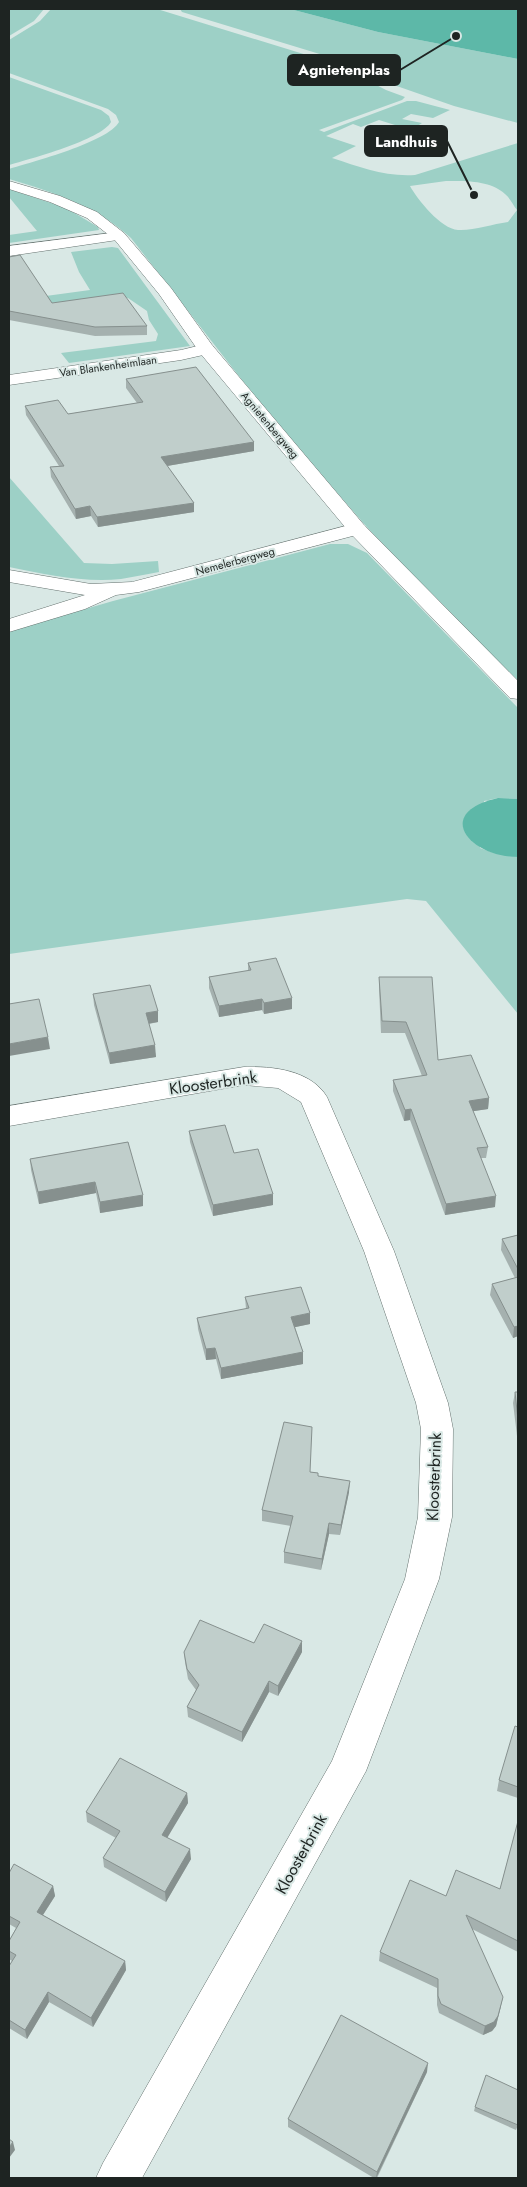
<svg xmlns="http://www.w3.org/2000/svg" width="527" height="2187" font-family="Jost,sans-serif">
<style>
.green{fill:#9dd0c6;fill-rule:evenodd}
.water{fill:#5db8a8}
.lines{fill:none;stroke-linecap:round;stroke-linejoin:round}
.minor-casing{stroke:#65726f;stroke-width:1}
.tertiary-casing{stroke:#65726f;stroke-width:1}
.minor{fill:#fff;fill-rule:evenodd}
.tertiary{fill:#fff;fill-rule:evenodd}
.wall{fill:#a5b1af}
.shaded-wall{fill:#86908e}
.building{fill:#c0cecb;stroke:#86908e}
.labels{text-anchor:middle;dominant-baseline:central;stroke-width:4;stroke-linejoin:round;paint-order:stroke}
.far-street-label{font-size:11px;fill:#1e2422;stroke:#d9e8e5}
.near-street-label{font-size:16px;fill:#1e2422;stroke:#d9e8e5}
.leader{fill:none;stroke:#1e2422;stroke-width:2}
.callout-dot{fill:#1e2422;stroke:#d9e8e5;stroke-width:2}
.callout{fill:#1e2422;stroke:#1e2422;stroke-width:2}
.callout-label{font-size:15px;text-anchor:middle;font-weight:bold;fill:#fff}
</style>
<rect width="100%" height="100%" fill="#d9e8e5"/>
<!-- green -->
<g class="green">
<polygon points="9,9 44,9 34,21 9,36"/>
<path d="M51,9H157L336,64L386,90L405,97L402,100L319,130L324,132L407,101H416L450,110L433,118L411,114L402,119L422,123L411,130L379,120L361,127L353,124L326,136L356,146L332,158C360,167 385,177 415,175L518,143V682L393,557L270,416L131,238C96,206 53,192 9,179V169C32,162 108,142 119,122L116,115L108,109L9,73V40L40,21ZM446,181C465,181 490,180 505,194C510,198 513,205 517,210L508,222C492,224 473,231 458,230C441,229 417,199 410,186Z"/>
<polygon points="180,9 290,9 378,32 518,59 518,123 454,106 391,84 336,59 182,12"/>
<path d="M9,77L101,110L109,116L111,122C101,140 30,159 9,165Z"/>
<polygon points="9,189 66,208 98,227 99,230 9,243 9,235 37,231 9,197"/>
<polygon points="112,247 118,248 190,346 69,363 61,353 156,341 158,334 149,320 147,311 128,298 112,297 33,307 9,301 90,290 79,272 71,252"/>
<path d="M9,477L84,563L112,564L158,561L159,572C147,574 134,577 121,579C84,583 44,574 9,567Z"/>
<polygon points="330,544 348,544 367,553 518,708 518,799 498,798 484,801 480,848 494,853 518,857 518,1014 426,901 407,899 9,954 9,631 113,601"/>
</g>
<!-- water -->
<g class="water">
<polygon points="290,9 518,9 518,59 378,32"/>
<path d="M498,798L518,799V857C470,857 432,813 498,798Z"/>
</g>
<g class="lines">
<defs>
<g id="minor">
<polygon points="119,232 126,236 124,239 9,256 9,246"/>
<polygon points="206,344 212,345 214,349 212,353 181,360 9,385 9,375 181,350"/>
<polygon points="357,523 364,525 367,529 364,533 139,592 116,595 85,609 9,632 9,619 85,595 9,582 9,570 91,584 132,582"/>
<path d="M244,1067C272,1066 311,1070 327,1097L394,1251L448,1403L453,1429L452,1517L439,1579L366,1771L142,2178H96L103,2163L332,1761L405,1579L418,1517L421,1429L416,1403L364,1251L301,1102L278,1088L244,1085L9,1126V1106Z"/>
</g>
<polygon id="tertiary" points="9,181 60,196 97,212 124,233 171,288 212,345 364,525 518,681 518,699 510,698 350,533 200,353 159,294 114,239 87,218 50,202 9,189"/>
</defs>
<!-- minor casing -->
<use href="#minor" class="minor-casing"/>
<!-- tertiary casing -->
<use href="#tertiary" class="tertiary-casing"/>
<!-- minor -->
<use href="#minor" class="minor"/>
<!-- tertiary -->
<use href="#tertiary" class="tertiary"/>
</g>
<!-- wall -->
<g class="wall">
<polygon points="9,257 52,303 147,326 147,335 95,336 9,320"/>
<polygon points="126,379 254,442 254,451 167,466 194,503 194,512 98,527 91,516 76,519 51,477 50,467 59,466 26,415 25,406 68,414 137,403 126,388"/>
<polygon points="248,963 292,1009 264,1014 262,1010 219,1017 209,988 209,977 248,971"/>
<polygon points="379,977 438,1060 489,1098 488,1109 473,1111 488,1147 486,1158 481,1158 495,1207 445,1215 410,1120 404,1121 393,1091 393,1080 422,1076 405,1033 381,1033 379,988"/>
<polygon points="93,994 158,1022 149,1024 156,1057 110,1064 94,1005"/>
<polygon points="189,1131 273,1205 213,1216 190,1142"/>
<polygon points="128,1142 143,1206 100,1213 96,1193 39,1204 31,1170 30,1159"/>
<polygon points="518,1235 518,1336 513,1338 490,1295 492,1284 515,1278 501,1250 502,1239"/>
<polygon points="245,1297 310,1324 295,1327 303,1352 303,1364 221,1379 216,1359 206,1360 198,1329 197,1318 246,1309"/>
<polygon points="515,1392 518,1392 518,1444 513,1403"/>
<polygon points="310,1472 318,1473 318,1476 349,1492 340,1535 329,1534 321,1570 284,1563 284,1552 291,1526 262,1521 262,1510"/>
<polygon points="254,1643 302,1652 278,1696 269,1692 242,1742 188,1717 187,1707 196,1690 188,1679 185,1662 184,1652"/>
<polygon points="518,1727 518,1798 497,1791 499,1780"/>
<polygon points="187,1793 188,1803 167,1837 191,1859 166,1902 104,1867 103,1858 116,1838 87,1822 86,1812"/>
<polygon points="518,1821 518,1952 472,1929 501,2006 496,2026 492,2031 483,2035 439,2013 437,2005 437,1988 379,1961 380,1952 446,1896 500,1889"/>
<polygon points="9,1873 53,1886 55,1896 43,1915 125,1961 126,1970 93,2027 49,2002 27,2039 9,2028 9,1966 12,1961 9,1959 9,1941 16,1928 9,1924"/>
<polygon points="427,2072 377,2178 374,2178 288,2127 288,2119"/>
<polygon points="475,2107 518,2125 516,2130 474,2111"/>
</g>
<!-- shaded-wall -->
<g class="shaded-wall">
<polygon points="254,442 254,451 161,467 161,457"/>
<polygon points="194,503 194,512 98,527 97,517"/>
<polygon points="90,506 91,516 76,519 75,509"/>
<polygon points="292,998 292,1009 264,1014 264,1003"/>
<polygon points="262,999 262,1010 219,1017 219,1006"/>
<polygon points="158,1011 158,1022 146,1024 146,1013"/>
<polygon points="48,1037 50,1049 9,1056 9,1044"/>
<polygon points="155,1045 156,1057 110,1064 109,1053"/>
<polygon points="489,1098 488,1109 468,1112 469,1101"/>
<polygon points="411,1109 410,1120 404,1121 405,1110"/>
<polygon points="95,1182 96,1193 39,1204 38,1192"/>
<polygon points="273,1194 273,1205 213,1216 213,1205"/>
<polygon points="143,1195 143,1206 100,1213 100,1202"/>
<polygon points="496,1196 495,1207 445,1215 446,1204"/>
<polygon points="310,1313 310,1324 291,1328 291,1317"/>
<polygon points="518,1326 518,1336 513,1338 514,1327"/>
<polygon points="215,1348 216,1359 206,1360 206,1349"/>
<polygon points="303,1352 303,1364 221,1379 221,1368"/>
<polygon points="350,1481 349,1492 340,1535 341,1525"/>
<polygon points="329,1523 329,1534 321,1570 322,1559"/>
<polygon points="302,1641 302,1652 278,1696 278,1686"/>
<polygon points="269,1681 269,1692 242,1742 242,1732"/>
<polygon points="187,1793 188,1803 163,1845 162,1835"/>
<polygon points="190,1849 191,1859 166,1902 165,1892"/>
<polygon points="53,1886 55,1896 39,1921 37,1912"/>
<polygon points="125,1961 126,1970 93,2027 91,2018"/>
<polygon points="48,1992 49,2002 27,2039 25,2030"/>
<polygon points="503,1997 496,2026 492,2031 483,2035 485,2026"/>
<polygon points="428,2063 427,2072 376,2178 377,2172"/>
<polygon points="13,2142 15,2150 9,2158 9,2147"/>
</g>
<!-- building -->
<g class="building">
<polygon points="20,255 52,303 123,293 147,326 95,327 9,311 9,257"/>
<polygon points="196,367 254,442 161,457 194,503 97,517 90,506 75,509 50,467 64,466 25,406 58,400 68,414 143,402 126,379"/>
<polygon points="276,958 292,998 264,1003 262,999 219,1006 209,977 251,970 248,963"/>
<polygon points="379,977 432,977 438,1060 471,1055 489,1098 469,1101 488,1147 477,1148 496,1196 446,1204 411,1109 405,1110 393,1080 427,1075 406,1022 382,1021"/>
<polygon points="150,985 158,1011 146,1013 155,1045 109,1053 93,994"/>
<polygon points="39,999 48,1037 9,1044 9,1004"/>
<polygon points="225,1125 234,1153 258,1149 273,1194 213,1205 189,1131"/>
<polygon points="128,1142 143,1195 100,1202 95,1182 38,1192 30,1159"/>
<polygon points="518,1235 518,1269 502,1239"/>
<polygon points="518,1277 518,1326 514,1327 492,1284"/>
<polygon points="301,1287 310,1313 291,1317 303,1352 221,1368 215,1348 206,1349 197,1318 249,1308 245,1297"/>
<polygon points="515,1392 518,1392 518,1420"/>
<polygon points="284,1422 312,1427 310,1472 318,1473 318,1476 350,1481 341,1525 329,1523 322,1559 284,1552 293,1516 262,1510"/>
<polygon points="200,1620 254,1643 264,1624 302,1641 278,1686 269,1681 242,1732 187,1707 199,1685 187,1669 184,1652"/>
<polygon points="515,1726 518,1727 518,1787 499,1780"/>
<polygon points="120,1758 187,1793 162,1835 190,1849 165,1892 103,1858 120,1831 86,1812"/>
<polygon points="518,1821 518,1941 466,1915 503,1997 498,2016 494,2022 485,2026 441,2004 438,1996 438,1979 380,1952 410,1880 446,1896 456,1870 500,1889"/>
<polygon points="14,1864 53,1886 37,1912 125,1961 91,2018 48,1992 25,2030 9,2020 9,1966 16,1955 9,1951 9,1941 20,1922 9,1916 9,1873"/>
<polygon points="341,2015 428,2063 377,2172 288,2119"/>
<polygon points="486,2075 518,2090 518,2125 475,2107"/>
<polygon points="9,2139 13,2142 9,2147"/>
</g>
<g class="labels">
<!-- far-street labels -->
<g class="far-street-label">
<text transform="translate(108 366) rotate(-8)">Van Blankenheimlaan</text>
<text transform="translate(270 425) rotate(50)">Agnietenbergweg</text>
<text transform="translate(235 561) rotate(-15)">Nemelerbergweg</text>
</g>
<!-- near-street labels -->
<g class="near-street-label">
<text transform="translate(213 1083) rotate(-8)">Kloosterbrink</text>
<text transform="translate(434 1477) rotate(-88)">Kloosterbrink</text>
<text transform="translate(301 1854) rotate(-61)">Kloosterbrink</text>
</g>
</g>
<!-- callouts -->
<path class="leader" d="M456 36L400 70M474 195L447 141"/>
<g class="callout-dot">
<circle cx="456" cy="36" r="5"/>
<circle cx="474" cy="195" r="5"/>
</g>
<g class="callout">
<rect x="288" y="55" width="112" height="30" rx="5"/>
<rect x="365" y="126" width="82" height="30" rx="5"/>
</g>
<g class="callout-label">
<text x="344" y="75">Agnietenplas</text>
<text x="406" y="147">Landhuis</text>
</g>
<!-- border -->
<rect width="527" height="2187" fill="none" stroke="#1e2422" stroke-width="20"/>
</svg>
